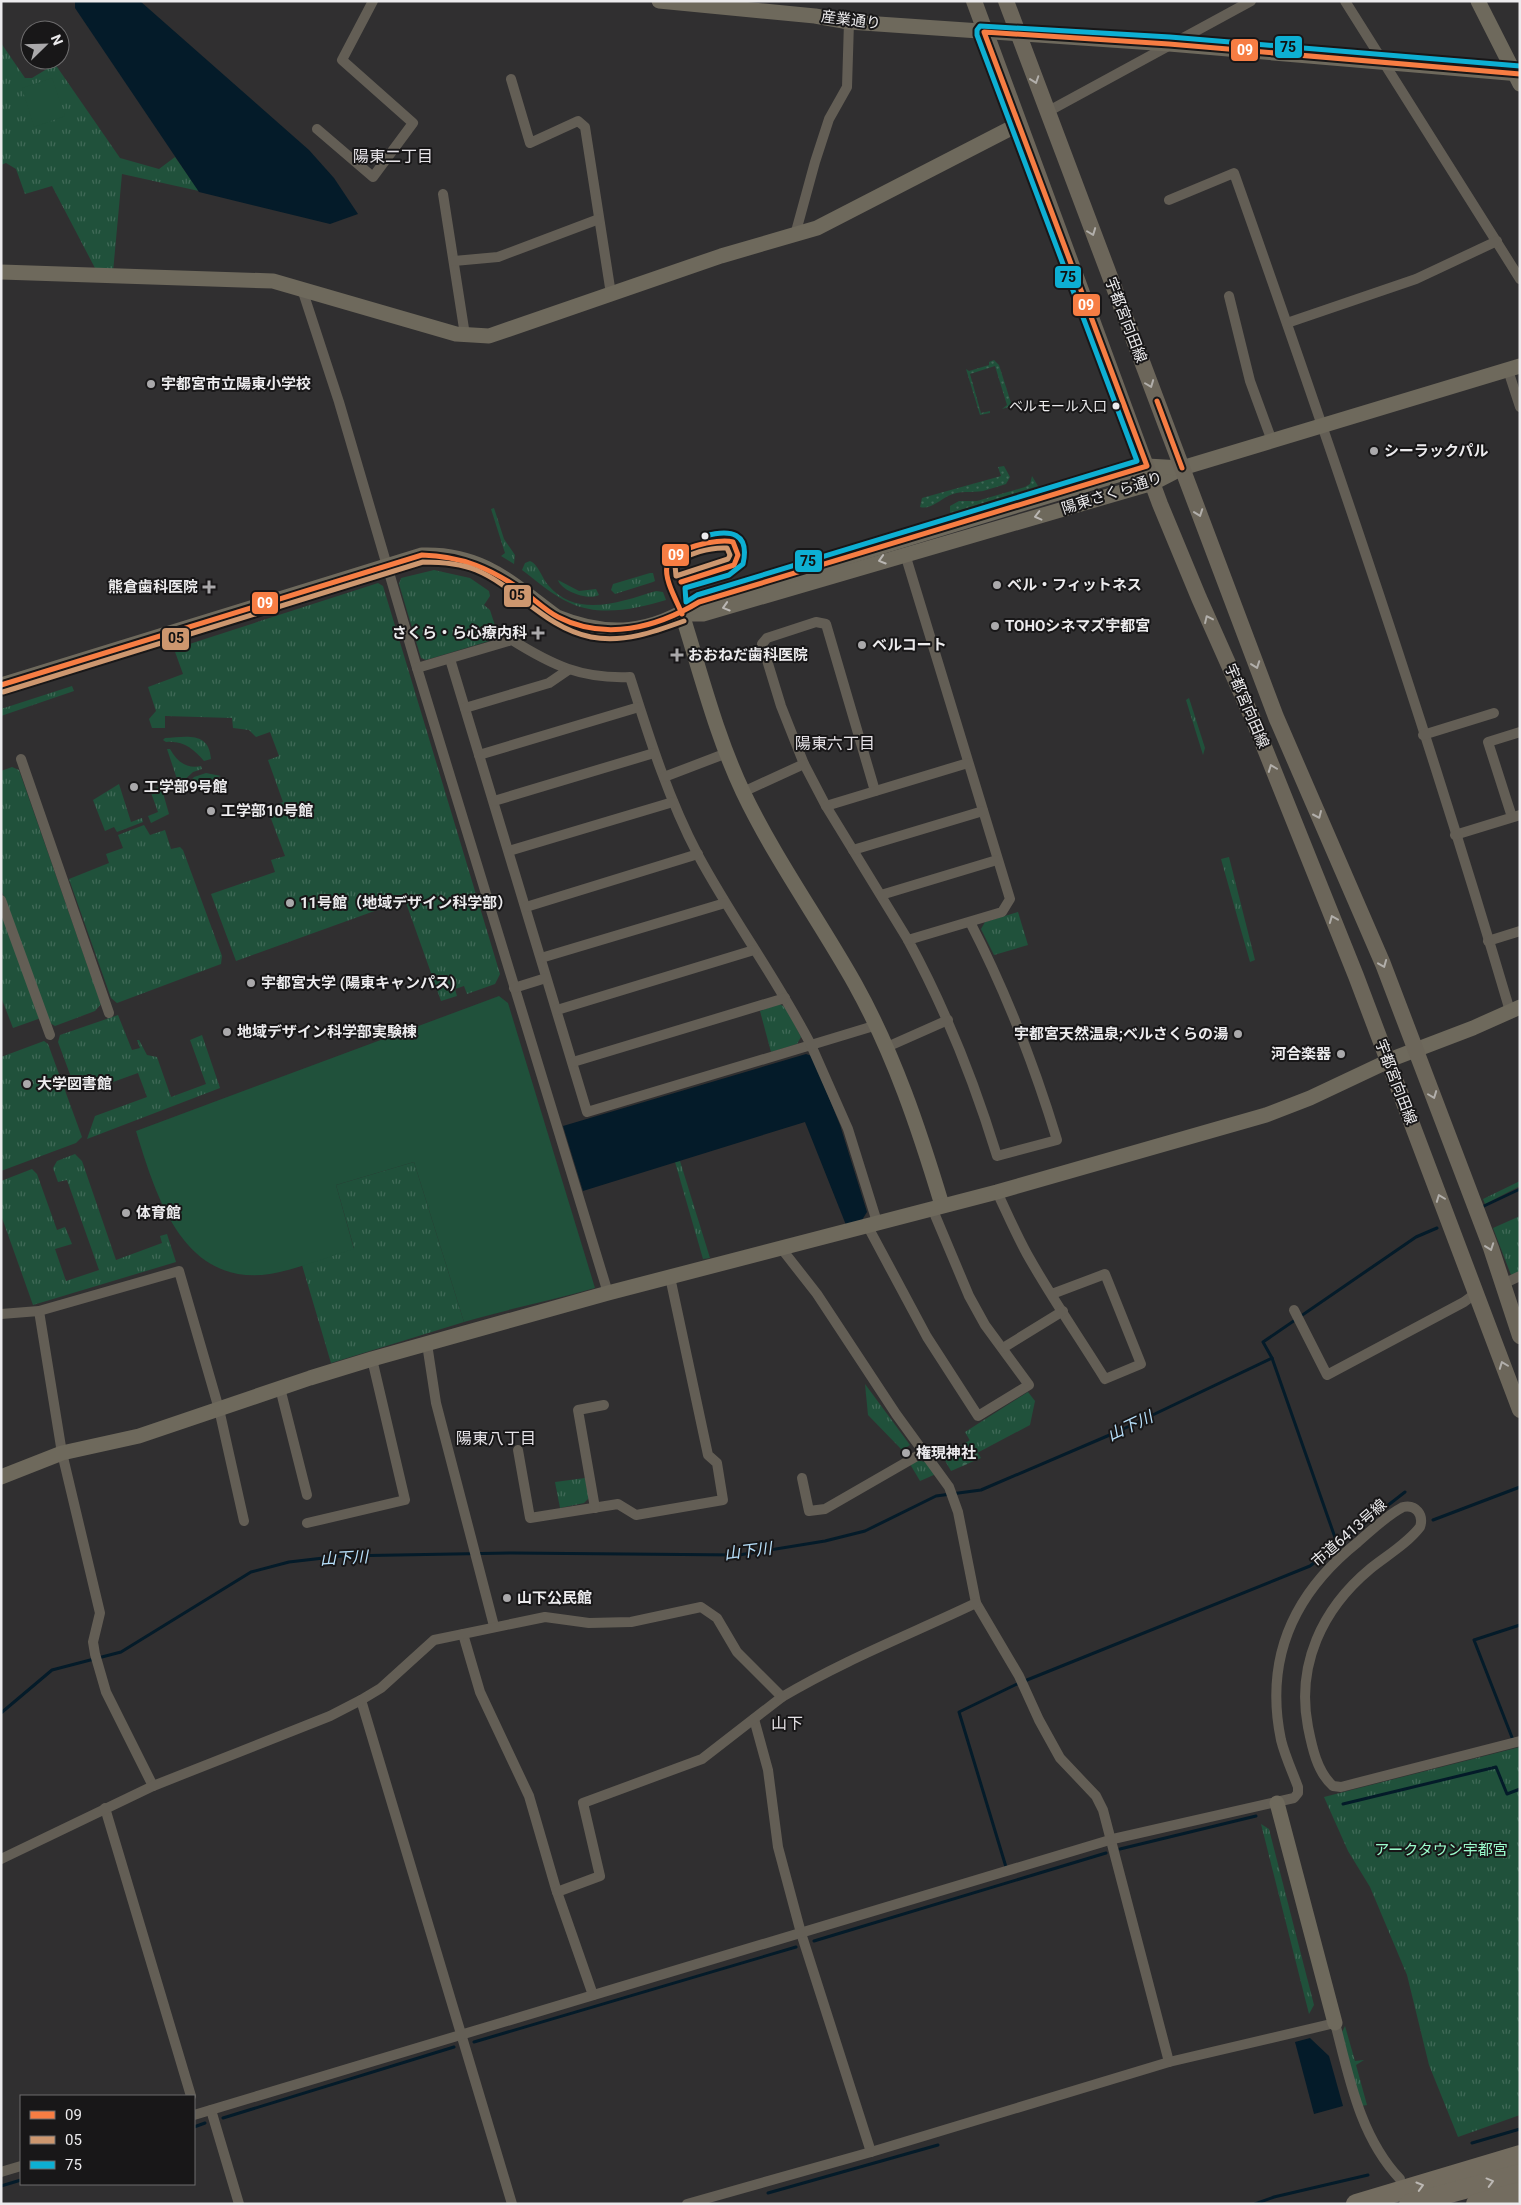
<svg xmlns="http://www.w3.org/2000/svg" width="1521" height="2205" font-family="Roboto,'Noto Sans JP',sans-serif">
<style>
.grass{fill:url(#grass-tufts)}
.cemetery{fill:url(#cemetery-stones)}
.garden{fill:url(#garden-dots)}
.pitch{fill:#20513b}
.water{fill:#041b29}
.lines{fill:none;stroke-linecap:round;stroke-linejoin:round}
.stream{stroke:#041b29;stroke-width:3}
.street{stroke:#635e55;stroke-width:10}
.secondary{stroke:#6e695c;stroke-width:15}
.primary{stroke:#6c665a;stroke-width:16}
.highway{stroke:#736c5f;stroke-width:20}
.bus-1-casing{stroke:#181718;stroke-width:9}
.bus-2-casing{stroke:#181718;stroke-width:9}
.bus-3-casing{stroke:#181718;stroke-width:9}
.bus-1{stroke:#f77d43;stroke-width:5}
.bus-2{stroke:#cd976f;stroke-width:5}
.bus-3{stroke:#0dafd3;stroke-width:5}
.oneway{stroke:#b2afab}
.oneway2{stroke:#bab7b3}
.oneway3{stroke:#bcb8b4}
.poi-dot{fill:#aaa9ab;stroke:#181718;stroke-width:2}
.bus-dot{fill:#ecebed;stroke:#181718;stroke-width:2}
.labels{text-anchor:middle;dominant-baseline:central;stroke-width:4;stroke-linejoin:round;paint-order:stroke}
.bus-label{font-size:14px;fill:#ecebed;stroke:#181718;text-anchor:end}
.street-label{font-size:15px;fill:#ecebed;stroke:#181718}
.poi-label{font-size:15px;font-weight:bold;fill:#ecebed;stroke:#181718;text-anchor:start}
.park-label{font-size:15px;fill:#9bfccc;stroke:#181718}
.neighbourhood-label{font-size:16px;fill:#e6e3e7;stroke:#181718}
.water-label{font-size:16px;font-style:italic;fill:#b8e1fc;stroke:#181718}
.line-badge{stroke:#181718;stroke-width:2}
.badge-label{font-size:14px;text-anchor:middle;font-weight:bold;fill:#fff}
.pale-badge-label{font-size:14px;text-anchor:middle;font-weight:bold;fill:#111}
</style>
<defs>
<pattern id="grass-tufts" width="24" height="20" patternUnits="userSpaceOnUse" patternTransform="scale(1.25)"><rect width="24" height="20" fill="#20513b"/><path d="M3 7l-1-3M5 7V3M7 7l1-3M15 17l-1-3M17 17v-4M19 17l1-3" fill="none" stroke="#416a58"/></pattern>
<pattern id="cemetery-stones" width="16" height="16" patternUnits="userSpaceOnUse" patternTransform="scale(1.25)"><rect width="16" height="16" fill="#20513b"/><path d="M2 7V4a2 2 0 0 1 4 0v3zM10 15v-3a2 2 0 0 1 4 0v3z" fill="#416a58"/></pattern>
<pattern id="garden-dots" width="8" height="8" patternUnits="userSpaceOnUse" patternTransform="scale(1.25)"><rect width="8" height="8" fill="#20513b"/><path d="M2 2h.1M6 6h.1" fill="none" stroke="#416a58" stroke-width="1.8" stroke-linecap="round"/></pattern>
</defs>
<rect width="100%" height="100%" fill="#302f30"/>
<!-- grass -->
<g class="grass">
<polygon points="1,43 25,78 32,78 55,64 120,158 159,169 175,157 199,191 122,174 113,272 96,270 52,186 25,194 16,169 6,163 1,165"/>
<polygon points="494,508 504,539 515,555 514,564 501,556 505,553 491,509"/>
<path d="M530,561C538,564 542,578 548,585C577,619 620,602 656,591L663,592L666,600C636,609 600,617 570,603C552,595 537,581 522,570L525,563Z"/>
<polygon points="434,570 470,578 489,591 490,596 484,605 490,610 499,638 426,660 421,658 399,584 401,578"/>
<polygon points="650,573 653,573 655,581 653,582 615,594 611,590 613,584"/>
<path d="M558,580L579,591L596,589L599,595C589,601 561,591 558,580Z"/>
<polygon points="378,583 383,586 500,974 495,984 467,994 464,986 455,989 457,996 441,1001 405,900 236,961 211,894 275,872 271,860 285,856 267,808 283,802 268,760 279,756 270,732 256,737 249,730 233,728 232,718 165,716 165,728 152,728 149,719 156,711 148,687 183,674 174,649"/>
<polygon points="72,686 74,691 1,716 1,709"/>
<polygon points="1189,698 1205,748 1203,755 1186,700"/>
<path d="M165,738C186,737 209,731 211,759L204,761C194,749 183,740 166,742L163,740Z"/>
<path d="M167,749H170C177,762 187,769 201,766L202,769L193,772L179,785Z"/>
<polygon points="12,767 19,770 101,1004 95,1011 55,1026 50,1023 1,889 1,771"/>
<polygon points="206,773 221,776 183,790 194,777"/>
<polygon points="119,784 131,822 142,818 143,822 117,832 114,827 105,831 93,800"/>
<polygon points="161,786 169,814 151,823 148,816 158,812 150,790"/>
<polygon points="144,825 150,835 165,830 171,849 180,847 183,850 222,956 221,964 117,1003 111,998 69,879 109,863 106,854 123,848 118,835"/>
<polygon points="1229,857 1255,960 1250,962 1221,859"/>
<polygon points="1,911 41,1018 13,1028 1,997"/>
<polygon points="1018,912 1028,945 994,955 981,929 985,922"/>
<polygon points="780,1004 786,1008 801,1037 797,1044 771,1052 760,1011"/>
<polygon points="118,1015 132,1050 140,1048 137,1040 139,1040 147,1055 157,1057 171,1097 206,1084 190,1040 202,1035 220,1088 87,1139 95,1116 147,1097 138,1073 88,1091 82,1075 71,1077 58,1042 60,1035"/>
<polygon points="44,1041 48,1044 82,1137 76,1143 1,1171 1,1057"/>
<polygon points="75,1154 82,1161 116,1260 162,1243 160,1236 167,1234 176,1262 33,1305 1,1215 1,1181 32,1169 37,1174 57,1230 65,1227 72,1244 55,1249 66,1281 99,1270 67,1180 58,1182 53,1168 57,1161"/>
<polygon points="680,1161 710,1258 703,1259 675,1162"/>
<polygon points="414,1162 464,1322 331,1363 302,1265 354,1248 336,1185"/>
<polygon points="1520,1181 1520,1186 1485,1204 1483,1199"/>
<polygon points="1520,1216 1520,1272 1511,1275 1493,1228"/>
<polygon points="865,1384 910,1445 902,1450 868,1415"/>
<polygon points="1028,1392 1035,1401 1030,1425 977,1453 965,1432"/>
<polygon points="917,1460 925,1462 936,1474 920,1481 910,1464"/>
<polygon points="585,1478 589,1498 584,1503 560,1508 555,1482"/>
<polygon points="1520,1747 1520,2115 1458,2137 1429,2065 1407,1975 1370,1887 1348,1851 1324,1797"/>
<polygon points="1261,1824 1269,1829 1314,2005 1309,2014"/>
<polygon points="1345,2026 1355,2061 1364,2060 1356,2065 1367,2105 1361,2106 1341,2034"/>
</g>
<!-- cemetery -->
<polygon class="cemetery" points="970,1440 981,1458 951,1471 943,1457"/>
<!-- garden -->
<g class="garden">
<polygon points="994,360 999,365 1012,406 1002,409 1007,405 995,366 970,374 981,413 990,411 990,413 980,415 966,369 969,371 989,365 989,362"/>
<path d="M1004,466L1010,477L1006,484C999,486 991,489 983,491C972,493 959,490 948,496C940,500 930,510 920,507L922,498L1001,476L998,467Z"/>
<polygon points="1032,476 1038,486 950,513 950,506 959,501 977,501 1025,487 1030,484"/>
</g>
<!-- pitch -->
<g class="pitch">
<polygon points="52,78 65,116 34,127 22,88"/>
<path d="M499,996L508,1003L595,1288C551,1301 507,1309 464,1322L414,1162L336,1185L354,1249C327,1257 298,1269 270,1274C183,1287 156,1196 136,1131Z"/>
</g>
<!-- water -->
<g class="water">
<polygon points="75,1 140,1 309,150 334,178 358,214 330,224 199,192 75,8"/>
<polygon points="806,1054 812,1056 840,1125 867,1212 862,1220 846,1225 805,1122 583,1191 563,1126"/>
<polygon points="1310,2038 1329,2056 1343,2106 1314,2114 1295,2042"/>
</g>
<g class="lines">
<!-- stream -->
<g class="stream">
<polyline points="1484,1206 1520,1189"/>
<polyline points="1272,1358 1338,1546"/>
<polyline points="1433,1520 1520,1487"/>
<polyline points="1,1713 52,1670 121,1652 251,1572 289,1562 341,1556 511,1553 739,1555 825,1541 865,1531 936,1496 981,1490 1119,1431 1272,1358 1263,1342 1416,1237 1437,1228"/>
<polyline points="1513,1740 1474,1640 1520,1625"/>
<polyline points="1343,1804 1496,1767 1507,1794 1520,1789"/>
<polyline points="1120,1849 1256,1816"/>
<polyline points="1006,1867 959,1712 1017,1684 1310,1566 1405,1492"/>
<polyline points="814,1941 1106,1853"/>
<polyline points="474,2042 796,1947"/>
<polyline points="223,2118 454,2047"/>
<polyline points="194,2127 205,2123"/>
<polyline points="1472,2143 1520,2129"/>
<polyline points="1,2186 21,2180"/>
<polyline points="768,2193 938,2145"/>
<polyline points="1255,2204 1274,2197 1368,2175"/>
</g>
<!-- street -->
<g class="street">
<polyline points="1345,1 1520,279"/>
<polyline points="511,79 530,143 578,121 585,127 611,294"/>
<polyline points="1047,112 1251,1"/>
<polyline points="317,129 373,177 413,123 342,60 373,1"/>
<polyline points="443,194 465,335"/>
<path d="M1169,200L1234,173C1332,450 1427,729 1510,1011"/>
<polyline points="795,235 815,162 829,119 847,87 849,22"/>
<polyline points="454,261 498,257 599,219"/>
<polyline points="302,289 339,402 417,668 608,1293"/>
<polyline points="1229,296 1250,381 1272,441"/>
<polyline points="1287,323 1416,279 1497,241"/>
<polyline points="1508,370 1520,407"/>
<path d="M905,554L1010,899L1002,912L908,940C946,1010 974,1081 997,1156L1057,1140C1034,1064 1006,992 970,922"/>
<polyline points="450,659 587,1112 811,1045 848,1129 877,1222"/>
<path d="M417,668L512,640C552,665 581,679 630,677C649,737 668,798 698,855C733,920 777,979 811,1045L877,1025"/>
<polyline points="465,708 549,683 568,670"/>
<polyline points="1423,735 1494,713"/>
<polyline points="479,755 639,707"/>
<polyline points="21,759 109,1013"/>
<polyline points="804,764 781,706 762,644 767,638 816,622 826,624 875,791"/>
<polyline points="664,777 727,753"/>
<polyline points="743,792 804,764 826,806 908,940"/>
<polyline points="494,801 654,753"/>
<polyline points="826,806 968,763"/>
<polyline points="1512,817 1488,742 1520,732"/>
<polyline points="1455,835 1520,815"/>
<polyline points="853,850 983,811"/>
<polyline points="509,851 673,802"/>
<polyline points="881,895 997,860"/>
<polyline points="1,900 50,1035"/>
<polyline points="526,907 698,854"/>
<polyline points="1488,941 1520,931"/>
<polyline points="541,958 725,903"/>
<polyline points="514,988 546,978"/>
<polyline points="557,1010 754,950"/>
<polyline points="887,1047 948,1020"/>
<polyline points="573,1062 785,998"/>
<path d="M997,1192C1007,1213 1016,1234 1027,1254C1051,1297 1079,1337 1105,1379L1141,1364L1105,1274L1052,1294"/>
<polyline points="867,1225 927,1337 978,1416 1029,1385 985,1325 969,1296 932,1208"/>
<polyline points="781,1248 817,1294 896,1414 949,1487 958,1512 976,1603 1019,1676 1039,1720 1060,1758 1096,1796 1103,1810 1169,2062"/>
<polyline points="1503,1284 1520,1276"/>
<polyline points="1294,1310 1327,1375 1464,1302 1476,1293"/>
<polyline points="39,1311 62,1453 100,1613 93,1642 95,1654 106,1692 153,1786"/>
<polyline points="1,1314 39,1311 179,1271 219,1409 244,1521"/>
<polyline points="427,1344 436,1403 494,1626"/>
<polyline points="1003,1348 1063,1311"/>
<polyline points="280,1388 307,1495"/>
<polyline points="518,1450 530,1518 618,1504 636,1515 723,1500 717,1463 708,1455 670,1277"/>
<polyline points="802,1478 809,1511 825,1509 924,1452"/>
<polyline points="595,1508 578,1410 604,1405"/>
<polyline points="307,1523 405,1500 372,1359"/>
<polyline points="463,1634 480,1692 529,1796 556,1889 593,1995"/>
<polyline points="361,1700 512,2204"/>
<polyline points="754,1719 768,1770 778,1847 801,1933 871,2152"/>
<polyline points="105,1808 191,2096"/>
<path d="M1,1859L153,1786L330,1716L361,1700L381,1688L434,1640L545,1617L589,1623L631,1622L701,1607L717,1618L737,1652L782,1697C844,1660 911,1634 976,1603"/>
<polyline points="557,1892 600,1876 583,1803 702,1759 782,1697"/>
<polyline points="211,2110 239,2204"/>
<path d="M194,2115L1113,1839L1294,1798L1298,1793V1787C1292,1771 1285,1756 1281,1740C1264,1658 1294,1593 1358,1542C1372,1530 1387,1515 1403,1507C1416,1504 1424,1515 1420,1527C1407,1544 1386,1556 1370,1569C1322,1609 1296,1665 1308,1727C1312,1747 1317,1772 1333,1786L1341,1787L1520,1741"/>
<polyline points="1,2172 21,2166"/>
<path d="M687,2204L871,2152L1169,2062L1335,2023C1349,2077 1360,2137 1400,2179"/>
</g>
<!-- secondary -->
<g class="secondary">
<polyline points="659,1 815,16 849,22 1169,44 1520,74"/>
<polyline points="1478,1 1520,84"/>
<polyline points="1,272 273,281 456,334 489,336 721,256 817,228 1019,124"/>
<polyline points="682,614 703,614 1153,483 1182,468 1520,366"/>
<path d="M682,614C701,674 716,735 743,792C775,859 819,920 855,984C894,1054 919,1129 942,1205"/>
<path d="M1,685L422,555C482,553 511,583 557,617C608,638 652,634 699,602L1147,466L1182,468"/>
<polyline points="1,1477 62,1453 139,1436 310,1378 372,1359 608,1293 997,1192 1266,1115 1310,1098 1397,1057 1473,1028 1520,1007"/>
<polyline points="1277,1803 1335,2023"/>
</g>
<!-- primary -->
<g class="primary">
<polyline points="974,1 1160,504 1199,598 1255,724 1356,976 1520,1410"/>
<polyline points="1006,1 1276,717 1383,964 1491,1248 1520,1336"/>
</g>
<!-- highway -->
<g class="highway">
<polyline points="1356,2204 1520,2155"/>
<polyline points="1409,2204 1520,2174"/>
<polyline points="1476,2204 1520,2192"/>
</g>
<defs>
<g id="bus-1">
<polyline points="1157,401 1182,468"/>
<path d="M681,582L734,565L738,555L733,542C718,538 671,548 667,566C664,580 677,601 682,614"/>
<path d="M1,685L422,555C462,556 492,569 524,592C535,600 546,611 558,617C605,641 656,628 699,602L1147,466L984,32L1169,44L1520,74"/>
</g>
<g id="bus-2">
<path d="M727,548L730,555L728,559L676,576L675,565C687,553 711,547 727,548Z"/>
<path d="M3,692L423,562C441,562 459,563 476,570C517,587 545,628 591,637C624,643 654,632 684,621"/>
</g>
<path id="bus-3" d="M705,536C731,529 750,533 743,564L729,575L685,588L686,602L697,595L1137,461L977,35V30L980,26L1170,37L1520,66"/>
</defs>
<!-- bus-1 casing -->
<use href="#bus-1" class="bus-1-casing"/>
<!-- bus-2 casing -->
<use href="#bus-2" class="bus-2-casing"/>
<!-- bus-3 casing -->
<use href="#bus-3" class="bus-3-casing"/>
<!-- bus-1 -->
<use href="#bus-1" class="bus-1"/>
<!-- bus-2 -->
<use href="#bus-2" class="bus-2"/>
<!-- bus-3 -->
<use href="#bus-3" class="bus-3"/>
</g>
<!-- one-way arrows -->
<defs><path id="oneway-chevron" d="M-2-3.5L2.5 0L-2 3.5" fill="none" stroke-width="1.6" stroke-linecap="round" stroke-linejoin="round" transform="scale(1.25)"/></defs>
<g class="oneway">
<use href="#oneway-chevron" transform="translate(1035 80) rotate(71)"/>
<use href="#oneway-chevron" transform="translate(1092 232) rotate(69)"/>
<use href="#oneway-chevron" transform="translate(1150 384) rotate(69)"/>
<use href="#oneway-chevron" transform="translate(1199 513) rotate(70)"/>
<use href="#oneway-chevron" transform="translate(1208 619) rotate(-115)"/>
<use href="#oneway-chevron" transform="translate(1256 665) rotate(70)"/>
<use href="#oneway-chevron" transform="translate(1272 768) rotate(-111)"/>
<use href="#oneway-chevron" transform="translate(1318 815) rotate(66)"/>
<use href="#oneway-chevron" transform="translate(1333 919) rotate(-112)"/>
<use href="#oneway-chevron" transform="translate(1383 964) rotate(68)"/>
<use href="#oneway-chevron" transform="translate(1433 1095) rotate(69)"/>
<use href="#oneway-chevron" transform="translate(1440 1198) rotate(-111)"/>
<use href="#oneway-chevron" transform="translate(1490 1247) rotate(70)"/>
<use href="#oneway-chevron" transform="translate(1503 1365) rotate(-111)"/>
</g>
<g class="oneway2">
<use href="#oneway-chevron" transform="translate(1038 516) rotate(166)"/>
<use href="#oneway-chevron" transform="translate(882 560) rotate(163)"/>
<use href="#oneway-chevron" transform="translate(726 607) rotate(163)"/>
</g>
<g class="oneway3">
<use href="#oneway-chevron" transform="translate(1490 2182) rotate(-15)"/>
<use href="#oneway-chevron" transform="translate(1420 2186) rotate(-16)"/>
</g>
<!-- markers -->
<g class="poi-dot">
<circle cx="151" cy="384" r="5"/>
<circle cx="1374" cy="451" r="5"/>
<circle cx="997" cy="585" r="5"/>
<path d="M206.5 579.5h5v5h5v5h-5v5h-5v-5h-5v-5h5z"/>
<circle cx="995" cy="626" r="5"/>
<path d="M535.5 625.5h5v5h5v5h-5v5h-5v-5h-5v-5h5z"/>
<circle cx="862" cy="645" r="5"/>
<path d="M674.5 647.5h5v5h5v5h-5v5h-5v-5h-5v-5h5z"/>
<circle cx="134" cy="787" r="5"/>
<circle cx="211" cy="811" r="5"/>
<circle cx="290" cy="903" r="5"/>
<circle cx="251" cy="983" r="5"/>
<circle cx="227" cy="1032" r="5"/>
<circle cx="1238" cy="1034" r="5"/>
<circle cx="1341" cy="1054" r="5"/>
<circle cx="27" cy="1084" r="5"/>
<circle cx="126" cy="1213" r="5"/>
<circle cx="906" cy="1453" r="5"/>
<circle cx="507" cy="1598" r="5"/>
</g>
<g class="bus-dot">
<circle cx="1116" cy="406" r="4.5"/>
<circle cx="705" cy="536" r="4.5"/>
</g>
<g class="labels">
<!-- bus labels -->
<g class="bus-label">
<text x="1107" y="406">ベルモール入口</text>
</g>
<!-- street labels -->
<g class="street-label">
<text transform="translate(851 20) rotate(7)">産業通り</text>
<text transform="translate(1126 320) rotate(69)">宇都宮向田線</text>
<text transform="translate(1112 493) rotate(-18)">陽東さくら通り</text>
<text transform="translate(1247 706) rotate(67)">宇都宮向田線</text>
<text transform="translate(1396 1082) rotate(69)">宇都宮向田線</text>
<text transform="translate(1349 1533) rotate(-41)">市道6413号線</text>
</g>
<!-- poi labels -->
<g class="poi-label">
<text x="161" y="384">宇都宮市立陽東小学校</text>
<text x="1384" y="451">シーラックパル</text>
<text x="1007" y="585">ベル・フィットネス</text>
<text x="198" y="587" text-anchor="end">熊倉歯科医院</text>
<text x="1005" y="626">TOHOシネマズ宇都宮</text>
<text x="527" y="633" text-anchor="end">さくら・ら心療内科</text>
<text x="872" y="645">ベルコート</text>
<text x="688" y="655">おおねだ歯科医院</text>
<text x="144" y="787">工学部9号館</text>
<text x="221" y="811">工学部10号館</text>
<text x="300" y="903">11号館（地域デザイン科学部）</text>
<text x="261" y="983">宇都宮大学 (陽東キャンパス)</text>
<text x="237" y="1032">地域デザイン科学部実験棟</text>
<text x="1228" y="1034" text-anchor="end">宇都宮天然温泉;ベルさくらの湯</text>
<text x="1331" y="1054" text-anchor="end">河合楽器</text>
<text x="37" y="1084">大学図書館</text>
<text x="136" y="1213">体育館</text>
<text x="916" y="1453">権現神社</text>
<text x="517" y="1598">山下公民館</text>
</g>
<!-- park labels -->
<g class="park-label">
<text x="1441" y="1850">アークタウン宇都宮</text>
</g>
<!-- neighbourhood labels -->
<g class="neighbourhood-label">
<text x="393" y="156">陽東二丁目</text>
<text x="835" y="743">陽東六丁目</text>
<text x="496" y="1438">陽東八丁目</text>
<text x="787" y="1723">山下</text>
</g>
<!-- water labels -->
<g class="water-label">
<text transform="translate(1130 1426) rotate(-25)">山下川</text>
<text transform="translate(748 1551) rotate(-7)">山下川</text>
<text transform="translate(344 1558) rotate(-3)">山下川</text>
</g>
</g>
<g class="line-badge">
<rect x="1274" y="35" width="29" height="24" rx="5" fill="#0dafd3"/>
<rect x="1230" y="38" width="29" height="24" rx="5" fill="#f77d43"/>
<rect x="1054" y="265" width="28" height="24" rx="5" fill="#0dafd3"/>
<rect x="1072" y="293" width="29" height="24" rx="5" fill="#f77d43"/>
<rect x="661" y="543" width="29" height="24" rx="5" fill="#f77d43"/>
<rect x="794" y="549" width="29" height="24" rx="5" fill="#0dafd3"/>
<rect x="503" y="584" width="29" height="24" rx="5" fill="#cd976f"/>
<rect x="251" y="591" width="28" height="24" rx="5" fill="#f77d43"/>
<rect x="161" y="627" width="29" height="24" rx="5" fill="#cd976f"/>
</g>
<g class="badge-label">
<text x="1245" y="55">09</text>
<text x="1086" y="310">09</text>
<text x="676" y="560">09</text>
<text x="265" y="608">09</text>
</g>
<g class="pale-badge-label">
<text x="1288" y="52">75</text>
<text x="1068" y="282">75</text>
<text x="808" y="566">75</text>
<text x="517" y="600">05</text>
<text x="176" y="643">05</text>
</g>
<!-- border -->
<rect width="1521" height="2205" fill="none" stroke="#ecebed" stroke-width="5"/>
<!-- legend -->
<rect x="20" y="2095" width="175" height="90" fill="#181718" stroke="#6d6c6d"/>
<rect x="30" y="2111" width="25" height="8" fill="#f77d43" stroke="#6d6c6d"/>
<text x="65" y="2120" font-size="15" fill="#ecebed">09</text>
<rect x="30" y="2136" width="25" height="8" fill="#cd976f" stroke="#6d6c6d"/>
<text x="65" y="2145" font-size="15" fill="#ecebed">05</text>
<rect x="30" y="2161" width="25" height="8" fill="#0dafd3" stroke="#6d6c6d"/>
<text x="65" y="2170" font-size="15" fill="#ecebed">75</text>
<!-- north arrow -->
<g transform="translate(45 45) rotate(67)"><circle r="24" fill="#181718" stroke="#6d6c6d"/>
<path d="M0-4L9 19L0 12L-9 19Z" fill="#aaa9ab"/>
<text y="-8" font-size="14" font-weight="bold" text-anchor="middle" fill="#ecebed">N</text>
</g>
</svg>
